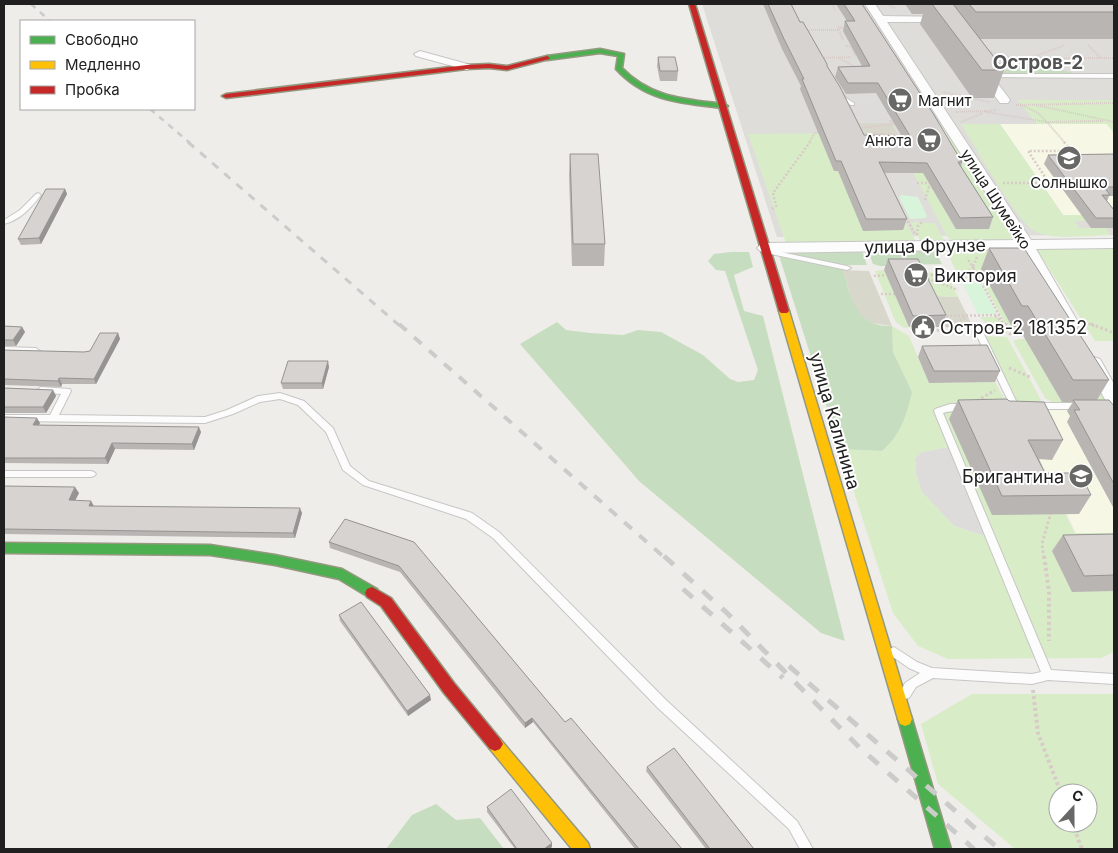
<svg xmlns="http://www.w3.org/2000/svg" width="1118" height="853" font-family="Inter,sans-serif">
<style>
.residential{fill:#deddda}
.education{fill:#f7f7e5}
.religious{fill:#dddcda}
.construction{fill:#d7d8cb}
.grass{fill:#d8ecc8;fill-rule:evenodd}
.forest{fill:#c7ddbf}
.park{fill:#d8f4da}
.lines{fill:none;stroke-linecap:round;stroke-linejoin:round}
.lane-casing{stroke:#c7c6c5;stroke-width:2}
.street-casing{stroke:#c7c6c5;stroke-width:2}
.fast-casing{stroke:#959980;stroke-width:3}
.slow-casing{stroke:#959980;stroke-width:3}
.jam-casing{stroke:#959980;stroke-width:3}
.path-far3{stroke:#d8cbc7;stroke-width:2;stroke-dasharray:1 1;stroke-linecap:butt}
.path-far2{stroke:#d8cbc7;stroke-width:2.5;stroke-dasharray:2 2;stroke-linecap:butt}
.path-far1{stroke:#d8cbc7;stroke-width:3;stroke-dasharray:2.5 2.5;stroke-linecap:butt}
.path{stroke:#d8cbc7;stroke-width:4;stroke-dasharray:3 3;stroke-linecap:butt}
.lane{fill:#fdfcfc;fill-rule:evenodd}
.street{fill:#fdfcfc;fill-rule:evenodd}
.fast{fill:#4caf50;fill-rule:evenodd}
.slow{fill:#ffc107;fill-rule:evenodd}
.jam{fill:#c62828;fill-rule:evenodd}
.rail-far3{stroke:#cbcbca;stroke-width:2.5;stroke-dasharray:6 6;stroke-linecap:butt}
.rail-far2{stroke:#cbcbca;stroke-width:3;stroke-dasharray:8 8;stroke-linecap:butt}
.rail-far1{stroke:#cbcbca;stroke-width:4;stroke-dasharray:10 10;stroke-linecap:butt}
.rail{stroke:#cbcbca;stroke-width:5;stroke-dasharray:13 13;stroke-linecap:butt}
.wall{fill:#b8b5b3}
.shaded-wall{fill:#969492}
.building{fill:#d6d3d0;stroke:#969492}
.labels{text-anchor:middle;dominant-baseline:central;stroke-width:4;stroke-linejoin:round;paint-order:stroke}
.far-poi-label{font-size:15px;fill:#202020;stroke:#fff;text-anchor:start}
.far-street-label{font-size:15px;fill:#202020;stroke:#fff}
.street-label{font-size:18px;fill:#202020;stroke:#fff}
.poi-label{font-size:18px;fill:#202020;stroke:#fff;text-anchor:start}
.far-district-label{font-size:19px;font-weight:bold;fill:#535353;stroke:#fff}
</style>
<rect width="100%" height="100%" fill="#efede9"/>
<!-- residential -->
<polygon class="residential" points="702,4 1114,4 1114,235 777,237"/>
<!-- education -->
<g class="education">
<polygon points="1000,124 1107,124 1114,133 1114,215 1063,215"/>
<polygon points="1100,408 1114,414 1114,533 1076,533 1021,421 1038,409"/>
</g>
<!-- religious -->
<g class="religious">
<polygon points="877,99 891,123 859,123 850,104 862,104"/>
<polygon points="1017,100 1037,124 1000,124 982,101"/>
<polygon points="953,446 991,538 954,526 922,492 916,474 915,458 922,452"/>
</g>
<!-- construction -->
<g class="construction">
<polygon points="850,123 891,123 905,146 866,139"/>
<polygon points="843,270 869,271 892,326 872,323 860,316 854,307"/>
<polygon points="935,296 958,297 973,327 942,327 945,317"/>
</g>
<!-- grass -->
<g class="grass">
<polygon points="1017,100 1114,100 1114,133 1107,124 1037,124"/>
<path d="M961,124H1000L1063,215H1100L1105,221H1075L1079,228H1106L1110,235C1092,235 1050,241 1034,231C1016,220 975,146 961,124Z"/>
<path d="M937,126H947L1020,238L1016,241L958,242L948,238L908,163ZM932,188L989,228L955,229L950,220H958L939,201Z"/>
<polygon points="848,133 897,204 916,242 786,243 748,134"/>
<polygon points="910,222 935,223 945,242 921,242"/>
<polygon points="1008,247 1059,333 1014,333 1006,325 981,279 960,279 945,248"/>
<polygon points="1036,248 1114,248 1114,341 1095,341"/>
<polygon points="884,270 909,327 904,328 895,321 875,271"/>
<polygon points="946,272 958,297 935,296 936,299 941,301 938,303 945,317 942,327 915,273"/>
<polygon points="980,317 999,317 1008,334 991,330"/>
<path d="M892,326L909,336L929,383L995,382L1039,459L1075,533H1114V652L1101,658L948,659L918,646L893,613L840,449L882,451L912,392L893,352ZM953,446L991,538L954,526L922,492L916,474L915,458L922,452Z"/>
<polygon points="983,336 1007,337 1041,400 1038,404 1017,403"/>
<path d="M1019,339H1069L1111,400L1058,405L1045,398L1013,341ZM1026,341L1095,401L1062,402Z"/>
<path d="M972,694H1114V849H1015L938,784L921,724ZM1058,793H1088V823H1058Z"/>
</g>
<!-- forest -->
<g class="forest">
<polygon points="1022,64 1039,65 1079,74 996,74"/>
<polygon points="934,249 942,264 880,266 873,264 868,250"/>
<path d="M862,251L867,265H839L843,270C852,299 855,327 892,326L893,352L912,392C906,417 901,434 882,451L840,449L778,252Z"/>
<polygon points="731,252 749,252 753,267 734,275 744,311 763,316 845,641 821,633 639,481 520,344 557,322 566,330 590,333 623,335 638,330 661,332 703,355 730,379 738,382 754,380 758,370 725,271 716,270 708,261 714,254"/>
<polygon points="436,804 456,820 480,818 504,849 386,849 412,815"/>
</g>
<!-- park -->
<g class="park">
<polygon points="902,195 918,197 927,216 926,218 910,219 899,197"/>
<polygon points="961,280 980,280 997,314 978,314"/>
</g>
<g class="lines">
<defs>
<g id="lane">
<polygon points="989,74 1114,74 1114,78 987,77 986,76"/>
<path d="M838,92H842L846,98L854,103V105C846,106 841,99 837,93Z"/>
<path d="M38,193L41,195C31,208 20,220 4,224V220L20,210L36,194Z"/>
<polygon points="763,249 766,249 847,266 851,268 847,270 766,253 762,251"/>
<polygon points="980,331 984,334 1018,405 1017,407 1014,408 1010,405 976,334"/>
<polygon points="4,347 36,348 40,351 36,354 4,353"/>
<polygon points="41,387 70,389 71,391 59,415 205,417 227,410 258,396 280,393 304,401 333,428 350,466 369,481 472,513 499,532 666,700 797,821 813,849 800,849 789,829 658,708 493,538 466,519 363,485 343,470 326,432 298,405 280,399 260,402 233,414 205,423 4,421 4,415 50,415 61,394 38,392 37,390"/>
<polygon points="1034,403 1081,403 1085,406 1081,409 1034,409 1030,406"/>
<path d="M950,404H966L970,407C965,412 951,410 943,413L1051,670L1114,674V684L1048,680L1032,684L933,678L916,687L909,698L905,699L901,698L899,694L905,683L920,673L909,668L890,655L889,652L890,649L894,647L917,662L932,668L1032,674L1041,672L934,411L935,409Z"/>
<polygon points="4,471 91,471 94,472 96,474 94,476 91,477 4,477"/>
</g>
<g id="street">
<polygon points="865,4 875,4 883,16 950,17 951,19 950,21 946,22 887,22 1031,240 1114,239 1114,248 1036,249 1079,324 1077,328 1071,329 1065,328 1021,249 765,253 760,251 757,248 760,245 765,243 1016,240"/>
<polygon points="420,51 471,65 473,67 467,70 416,56 414,54"/>
<polygon points="981,66 985,67 1008,97 1010,100 1008,103 1000,103 975,69"/>
<polygon points="1094,357 1100,359 1114,384 1114,406 1108,405 1085,363 1088,359"/>
</g>
<g id="fast">
<path d="M600,49L624,54L622,68C651,98 685,99 724,104L728,106L724,108C682,103 646,102 616,69L618,56L600,53L547,60L544,58L547,56Z"/>
<polygon points="4,543 210,545 275,555 342,569 377,589 379,593 377,597 372,599 339,579 275,565 210,555 4,553"/>
<polygon points="905,712 910,714 912,719 951,849 935,849 898,719 900,714"/>
</g>
<g id="slow">
<polygon points="784,308 789,311 912,719 910,724 905,726 900,724 898,719 779,311"/>
<polygon points="495,737 500,739 588,843 590,849 572,849 490,749 487,744 490,739"/>
</g>
<g id="jam">
<polygon points="689,4 695,4 789,311 787,313 781,313 779,311"/>
<polygon points="547,56 550,58 549,59 507,70 489,68 467,69 226,98 222,96 226,94 467,65 489,64 507,66"/>
<polygon points="372,587 391,598 454,683 500,739 503,744 500,749 495,751 490,749 444,693 381,606 367,597 365,593 367,589"/>
</g>
</defs>
<!-- lane casing -->
<use href="#lane" class="lane-casing"/>
<!-- street casing -->
<use href="#street" class="street-casing"/>
<!-- fast casing -->
<use href="#fast" class="fast-casing"/>
<!-- slow casing -->
<use href="#slow" class="slow-casing"/>
<!-- jam casing -->
<use href="#jam" class="jam-casing"/>
<!-- path-far3 -->
<g class="path-far3">
<polyline points="832,4 835,10"/>
<polyline points="887,4 895,8"/>
<polyline points="807,30 838,30"/>
<polyline points="843,40 838,27 846,29"/>
<polyline points="1088,45 1101,58"/>
<polyline points="845,46 855,47"/>
<polyline points="852,48 856,57"/>
<polyline points="987,51 1010,57"/>
<polyline points="1033,57 1065,45"/>
<polyline points="820,58 851,57"/>
<polyline points="839,58 857,68"/>
<polyline points="992,58 1114,58"/>
<polyline points="1023,60 1042,64"/>
<polyline points="942,92 990,102"/>
<polyline points="1020,104 1038,113 1047,122 1103,121"/>
<polyline points="1016,105 1114,103"/>
<polyline points="1036,105 1114,122"/>
<polyline points="996,110 985,112 1047,122 1065,143"/>
<polyline points="956,112 987,111"/>
<polyline points="961,122 983,113"/>
<polyline points="896,123 890,121 896,125"/>
<polyline points="858,128 894,124"/>
<polyline points="874,133 897,135 896,138"/>
<polyline points="809,143 814,134 821,130"/>
</g>
<!-- path-far2 -->
<g class="path-far2">
<polyline points="1064,142 1075,156"/>
<polyline points="917,183 931,183"/>
<polyline points="1003,183 1049,183"/>
<polyline points="1049,183 1028,151 1070,151"/>
<polyline points="925,200 929,187 934,185"/>
<polyline points="772,209 776,206 773,193 810,142"/>
<polyline points="908,221 915,234"/>
<polyline points="917,235 918,226 923,221"/>
<polyline points="977,257 973,267 1005,326"/>
<polyline points="923,275 950,275"/>
<polyline points="874,276 886,275"/>
<polyline points="924,277 958,290"/>
<polyline points="952,278 981,279"/>
<polyline points="960,279 973,267 967,258"/>
<polyline points="881,294 895,294"/>
<polyline points="942,316 1000,315"/>
<polyline points="995,316 1007,326"/>
<polyline points="1085,322 1094,326"/>
<polyline points="949,326 967,317"/>
</g>
<!-- path-far1 -->
<g class="path-far1">
<polyline points="1005,324 1011,336"/>
<polyline points="1005,324 1022,331"/>
<polyline points="1091,324 1114,333"/>
<polyline points="923,327 925,331"/>
<polyline points="937,331 951,324"/>
<polyline points="1009,368 1032,378"/>
<polyline points="977,401 995,390"/>
<polyline points="1044,558 1042,544 1051,512"/>
</g>
<!-- path -->
<g class="path">
<polyline points="1044,556 1049,591 1049,641"/>
<polyline points="1033,690 1038,733 1061,793"/>
<polyline points="1072,823 1082,849"/>
</g>
<!-- lane -->
<use href="#lane" class="lane"/>
<!-- street -->
<use href="#street" class="street"/>
<!-- fast -->
<use href="#fast" class="fast"/>
<!-- slow -->
<use href="#slow" class="slow"/>
<!-- jam -->
<use href="#jam" class="jam"/>
<!-- rail-far3 -->
<g class="rail-far3">
<polyline points="31,4 50,21"/>
<polyline points="150,109 190,143"/>
</g>
<!-- rail-far2 -->
<polyline class="rail-far2" points="188,142 400,326"/>
<!-- rail-far1 -->
<polyline class="rail-far1" points="399,324 665,558"/>
<!-- rail -->
<g class="rail">
<polyline points="664,556 726,612 859,747 974,849"/>
<polyline points="683,589 783,678"/>
<polyline points="789,666 999,849"/>
</g>
</g>
<!-- wall -->
<g class="wall">
<polygon points="763,4 791,4 800,22 827,66 864,135 901,135 876,93 846,94 835,77 838,67 862,66 843,31 845,21 847,21 836,4 862,4 962,162 961,167 993,217 989,229 956,229 923,173 884,173 907,219 903,230 863,231 838,171 834,171 800,89 801,86 782,49"/>
<polygon points="905,4 1114,4 1114,39 980,39 1004,70 994,98 972,98 920,24 923,14 912,14"/>
<polygon points="658,57 678,71 677,81 660,81 657,66"/>
<polygon points="570,154 605,244 604,266 572,266 569,175"/>
<polygon points="1114,154 1114,196 1109,196 1107,201 1114,210 1114,228 1091,228 1044,164 1048,155"/>
<polygon points="65,189 67,194 41,244 21,245 18,239"/>
<polygon points="989,248 1109,380 1097,400 1114,406 1114,509 1067,422 1070,416 1067,411 1073,402 1062,402 1018,327 1012,327 981,269"/>
<polygon points="888,259 946,315 942,327 909,327 884,270"/>
<polygon points="4,326 22,327 25,332 16,346 4,346"/>
<polygon points="118,333 120,339 96,384 62,384 61,387 4,385 4,350 84,352 90,351"/>
<polygon points="922,346 1000,371 995,382 929,383 918,357"/>
<polygon points="329,367 323,389 283,389 281,383"/>
<polygon points="4,388 53,390 56,396 46,413 4,413"/>
<polygon points="958,400 1009,401 1063,440 1052,460 1039,459 1045,473 1091,495 1079,514 992,515 949,419"/>
<polygon points="4,417 40,423 39,425 201,432 194,450 115,449 108,464 4,463"/>
<polygon points="4,486 79,493 75,501 94,506 302,513 295,538 4,534"/>
<polygon points="1114,534 1114,591 1072,592 1052,551 1063,535"/>
<polygon points="329,542 414,542 565,722 682,849 635,849 533,722 525,728 400,572 330,548"/>
<polygon points="339,615 431,700 408,716 340,621"/>
<polygon points="647,767 754,849 706,849 646,771"/>
<polygon points="487,807 552,847 549,849 515,849 487,812"/>
</g>
<!-- shaded-wall -->
<g class="shaded-wall">
<polygon points="65,189 67,194 41,244 39,238"/>
<polygon points="22,327 25,332 16,346 13,340"/>
<polygon points="118,333 120,339 96,384 94,379"/>
<polygon points="328,361 329,367 323,389 322,383"/>
<polygon points="59,378 62,384 61,387 58,381"/>
<polygon points="53,390 56,396 46,413 43,407"/>
<polygon points="37,418 40,423 36,431 33,425"/>
<polygon points="199,427 201,432 194,450 192,444"/>
<polygon points="112,443 115,449 108,464 105,458"/>
<polygon points="75,487 79,493 72,506 69,500"/>
<polygon points="91,501 94,506 89,506"/>
<polygon points="300,508 302,513 295,538 293,533"/>
<polygon points="430,695 431,700 408,716 407,711"/>
<polygon points="532,718 533,722 525,728 525,723"/>
<polygon points="552,843 552,847 549,849 544,849"/>
</g>
<!-- building -->
<g class="building">
<polygon points="768,4 791,4 800,22 803,22 827,64 827,66 840,87 864,135 910,136 878,83 848,83 838,67 870,66 845,21 855,21 844,4 862,4 934,115 962,162 958,162 993,217 960,218 927,163 879,162 907,219 866,219 841,161 836,161 802,79 804,79 784,39"/>
<polygon points="932,4 953,4 1004,70 982,70"/>
<polygon points="969,4 1114,4 1114,12 976,12"/>
<polygon points="658,57 675,57 678,71 660,71"/>
<polygon points="570,154 598,154 605,244 573,244"/>
<polygon points="1114,154 1114,187 1104,187 1110,195 1102,195 1114,210 1114,218 1096,218 1048,155"/>
<polygon points="46,189 65,189 39,238 18,239"/>
<polygon points="989,248 1024,248 1109,380 1073,380 1028,306 1022,306"/>
<polygon points="888,259 918,259 946,315 913,316"/>
<polygon points="4,326 22,327 13,340 4,340"/>
<polygon points="100,333 118,333 94,379 59,378 58,381 4,379 4,350 84,352 90,351"/>
<polygon points="987,345 1000,371 934,371 922,346"/>
<polygon points="288,361 328,361 322,383 281,383"/>
<polygon points="4,388 53,390 43,407 4,407"/>
<polygon points="1007,399 1009,401 1044,402 1063,440 1028,440 1045,473 1080,473 1091,495 1002,496 958,400"/>
<polygon points="1073,400 1109,400 1114,406 1114,484 1074,410 1080,410"/>
<polygon points="4,417 37,418 33,425 199,427 192,444 112,443 105,458 4,458"/>
<polygon points="4,486 75,487 69,500 91,501 89,506 300,508 293,533 4,529"/>
<polygon points="345,519 414,542 565,722 571,718 682,849 639,849 532,718 525,723 399,566 329,542"/>
<polygon points="1114,534 1114,575 1084,576 1063,535"/>
<polygon points="361,602 430,695 407,711 339,615"/>
<polygon points="674,748 754,849 710,849 647,767"/>
<polygon points="511,789 552,843 544,849 517,849 487,807"/>
</g>
<!-- icons -->
<defs>
<symbol id="supermarket-disc" viewBox="-11 -11 22 22"><circle r="9.5" fill="#686866" stroke="#fff"/><path d="M-6-5.5h2.5l.6 2H6L4.5 2H-2.5L-4.4-4H-6ZM-1.5 3.2a1.3 1.3 0 1 0 .1 0ZM3 3.2a1.3 1.3 0 1 0 .1 0Z" fill="#fff"/></symbol>
<symbol id="school-disc" viewBox="-11 -11 22 22"><circle r="9.5" fill="#686866" stroke="#fff"/><path d="M0-5L7-2L0 1L-7-2ZM-4 1L0 2.5L4 1V4Q0 6-4 4Z" fill="#fff"/></symbol>
<symbol id="civic-disc" viewBox="-11 -11 22 22"><circle r="9.5" fill="#686866" stroke="#fff"/><path d="M-.6-6.5H3V-4.5H.6V-3L4-1V1h2V6H-6V1h2V-1L-.6-3ZM-1.2 2.5V6h2.4V2.5Z" fill="#fff"/></symbol>
</defs>
<g fill-rule="evenodd">
<use href="#supermarket-disc" x="886" y="86" width="28" height="28"/>
<use href="#supermarket-disc" x="915" y="126" width="28" height="28"/>
<use href="#school-disc" x="1055" y="144" width="28" height="28"/>
<use href="#supermarket-disc" x="902" y="261" width="28" height="28"/>
<use href="#civic-disc" x="909" y="313" width="28" height="28"/>
<use href="#school-disc" x="1067" y="462" width="28" height="28"/>
</g>
<g class="labels">
<!-- far-poi labels -->
<g class="far-poi-label">
<text x="918" y="100">Магнит</text>
<text x="912" y="140" text-anchor="end">Анюта</text>
<text x="1069" y="182" text-anchor="middle">Солнышко</text>
</g>
<!-- far-street labels -->
<g class="far-street-label">
<text transform="translate(996 199) rotate(57)">улица Шумейко</text>
</g>
<!-- street labels -->
<g class="street-label">
<text transform="translate(925 246) rotate(-1)">улица Фрунзе</text>
<text transform="translate(835 421) rotate(74)">улица Калинина</text>
</g>
<!-- poi labels -->
<g class="poi-label">
<text x="934" y="275">Виктория</text>
<text x="940" y="327">Остров-2 181352</text>
<text x="1064" y="476" text-anchor="end">Бригантина</text>
</g>
<!-- far-district labels -->
<g class="far-district-label">
<text x="1038" y="62">Остров-2</text>
</g>
</g>
<!-- border -->
<rect width="1118" height="853" fill="none" stroke="#202020" stroke-width="10"/>
<!-- legend -->
<rect x="20" y="20" width="175" height="90" fill="#ffffff" stroke="#a6a6a6"/>
<rect x="30" y="36" width="25" height="8" fill="#4caf50" stroke="#a6a6a6"/>
<text x="65" y="45" font-size="15" fill="#202020">Свободно</text>
<rect x="30" y="61" width="25" height="8" fill="#ffc107" stroke="#a6a6a6"/>
<text x="65" y="70" font-size="15" fill="#202020">Медленно</text>
<rect x="30" y="86" width="25" height="8" fill="#c62828" stroke="#a6a6a6"/>
<text x="65" y="95" font-size="15" fill="#202020">Пробка</text>
<!-- north arrow -->
<g transform="translate(1073 808) rotate(21)"><circle r="24" fill="#ffffff" stroke="#a6a6a6"/>
<path d="M0-4L9 19L0 12L-9 19Z" fill="#686866"/>
<text y="-8" font-size="14" font-weight="bold" text-anchor="middle" fill="#202020">С</text>
</g>
</svg>
